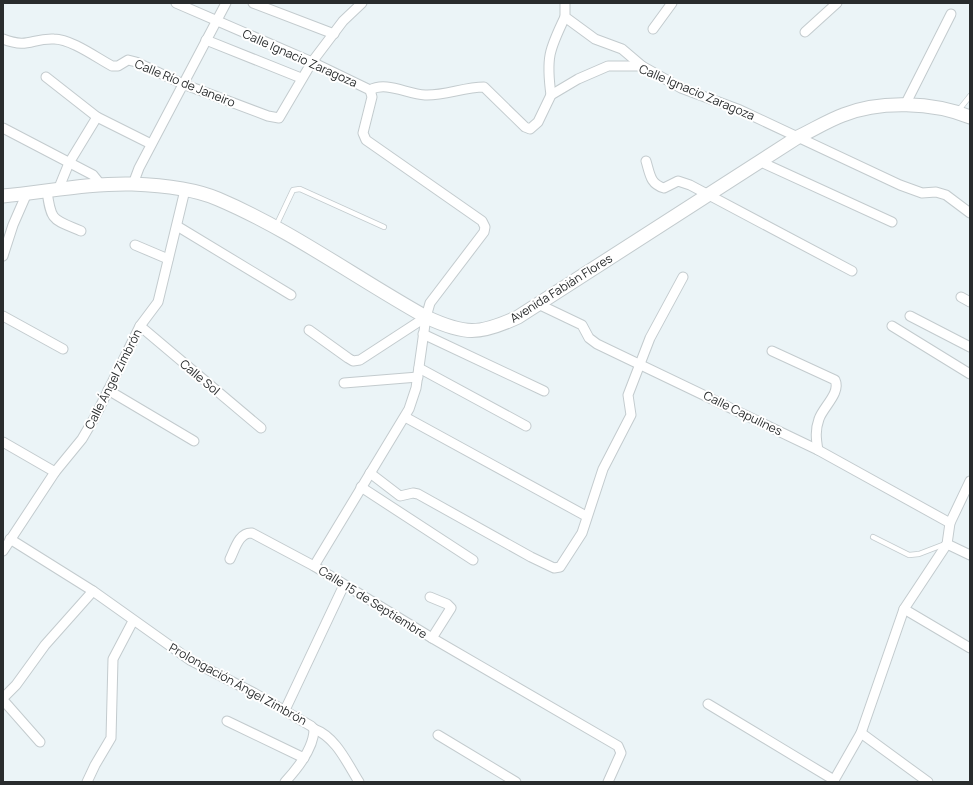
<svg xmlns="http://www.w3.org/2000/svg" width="973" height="785" font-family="Manrope,sans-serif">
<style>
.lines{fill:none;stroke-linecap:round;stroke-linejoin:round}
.lane-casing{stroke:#c3cbce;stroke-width:6}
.street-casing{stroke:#c3cbce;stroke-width:11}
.secondary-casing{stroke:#c3cbce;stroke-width:15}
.lane{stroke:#fff;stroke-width:4.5}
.street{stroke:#fff;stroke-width:9}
.secondary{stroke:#fff;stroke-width:13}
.labels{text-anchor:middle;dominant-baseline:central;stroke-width:4;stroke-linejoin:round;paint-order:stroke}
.street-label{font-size:12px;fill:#292c2d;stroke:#fff}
</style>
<rect width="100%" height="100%" fill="#ebf4f7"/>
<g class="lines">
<defs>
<g id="lane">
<polyline points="958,111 970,96"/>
<polyline points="276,226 293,190 300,189 384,227"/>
<polyline points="873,537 909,555 919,554 945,544"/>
</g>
<g id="street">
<polyline points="176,3 312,62 370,90"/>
<polyline points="253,3 334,34"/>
<polyline points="565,3 565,17 595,39 622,49 642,66"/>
<polyline points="653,29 672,3"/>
<polyline points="805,32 837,3"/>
<path d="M3,39C29,49 31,38 54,39C71,39 97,58 112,66H118L128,60L136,62L183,84L268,116L279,118L312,62L343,21L362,3"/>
<polyline points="206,40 301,78"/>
<polyline points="46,77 97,117 151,144"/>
<path d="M370,90C386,81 407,94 425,95C444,96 464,87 484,87L525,127L530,129L538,122L551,95L578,79L608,66H642L681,88L740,110L900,185L922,193L936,192L946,195L970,213"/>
<path d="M551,95C546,58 549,50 565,17"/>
<polyline points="905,105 951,14"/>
<polyline points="3,128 93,175 101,185"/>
<path d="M646,161C650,174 650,184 664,188L678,181L690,185L852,271"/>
<polyline points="761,162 892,222"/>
<polyline points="133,184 139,168 226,3"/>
<polyline points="58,190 69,163 97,117"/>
<path d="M47,191C51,222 53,219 81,231"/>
<polyline points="177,226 291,295"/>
<polyline points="135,245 168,259"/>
<polyline points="3,256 13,225 27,193"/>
<polyline points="961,297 970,302"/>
<polyline points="538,304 582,325 589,338 597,344 818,450 950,523"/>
<polyline points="3,316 63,349"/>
<polyline points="910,316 970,347"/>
<polyline points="140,326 261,428"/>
<polyline points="892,326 970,374"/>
<polyline points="309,330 348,358 353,361 360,360 426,317"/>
<polyline points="423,334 544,391"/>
<path d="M772,351L835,380C841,393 823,407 819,419C815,430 816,439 818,450"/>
<polyline points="419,368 526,426"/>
<polyline points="344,383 418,377"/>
<polyline points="108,390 194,441"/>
<polyline points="405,417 586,516"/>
<polyline points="3,442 55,472"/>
<polyline points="370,473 400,496 413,493 418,494 531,557 554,568 560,567 582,533 603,469 631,415 628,395 650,338 683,277"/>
<polyline points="361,487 473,560"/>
<path d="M10,539L93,591L190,660L254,693L311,726L314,729C314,748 297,769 285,782"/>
<polyline points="947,544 950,523 970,481"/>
<polyline points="947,544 970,555"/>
<polyline points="3,551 55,472 82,439 96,415 140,326 158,302 185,190"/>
<path d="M230,559C235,549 239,532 252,533L314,566L432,638L618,746L621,753L608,782"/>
<polyline points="314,566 409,409 416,388 426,317 430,303 484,232 485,227 482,221 366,140 363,133 372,97 370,90"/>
<polyline points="430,597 447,604 451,608 432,638"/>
<polyline points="904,609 970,648"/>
<polyline points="3,698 16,685 45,645 93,591"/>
<polyline points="3,700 40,742"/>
<polyline points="708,704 834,780"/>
<polyline points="285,710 344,585"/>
<polyline points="227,721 304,758"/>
<path d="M314,729C336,737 347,763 359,782"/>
<polyline points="861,733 928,782"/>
<polyline points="438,735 516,782"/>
<polyline points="87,782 95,765 111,738 113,659 133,621"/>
<polyline points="833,782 861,733 904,609 947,544"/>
</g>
<path id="secondary" d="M3,196C46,192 89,183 132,184C158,185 195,189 218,199C291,230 356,278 426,317C465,335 479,335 518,317L798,137C813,130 827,121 843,115C880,100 933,102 970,117"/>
</defs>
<!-- lane casing -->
<use href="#lane" class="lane-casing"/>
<!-- street casing -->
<use href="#street" class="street-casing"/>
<!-- secondary casing -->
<use href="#secondary" class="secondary-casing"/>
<!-- lane -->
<use href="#lane" class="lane"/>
<!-- street -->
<use href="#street" class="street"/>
<!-- secondary -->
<use href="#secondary" class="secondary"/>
</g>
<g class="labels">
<!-- street labels -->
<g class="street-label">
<text transform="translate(300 58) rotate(24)">Calle Ignacio Zaragoza</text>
<text transform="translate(185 83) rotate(22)">Calle Río de Janeiro</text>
<text transform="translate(697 92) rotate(23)">Calle Ignacio Zaragoza</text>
<text transform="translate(561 288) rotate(-32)">Avenida Fabián Flores</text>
<text transform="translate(200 377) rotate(40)">Calle Sol</text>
<text transform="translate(113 379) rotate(-63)">Calle Ángel Zimbrón</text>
<text transform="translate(743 413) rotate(26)">Calle Capulines</text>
<text transform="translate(373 602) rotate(32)">Calle 15 de Septiembre</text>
<text transform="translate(238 684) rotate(29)">Prolongación Ángel Zimbrón</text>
</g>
</g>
<!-- border -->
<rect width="973" height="785" fill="none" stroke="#292c2d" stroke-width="8"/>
</svg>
